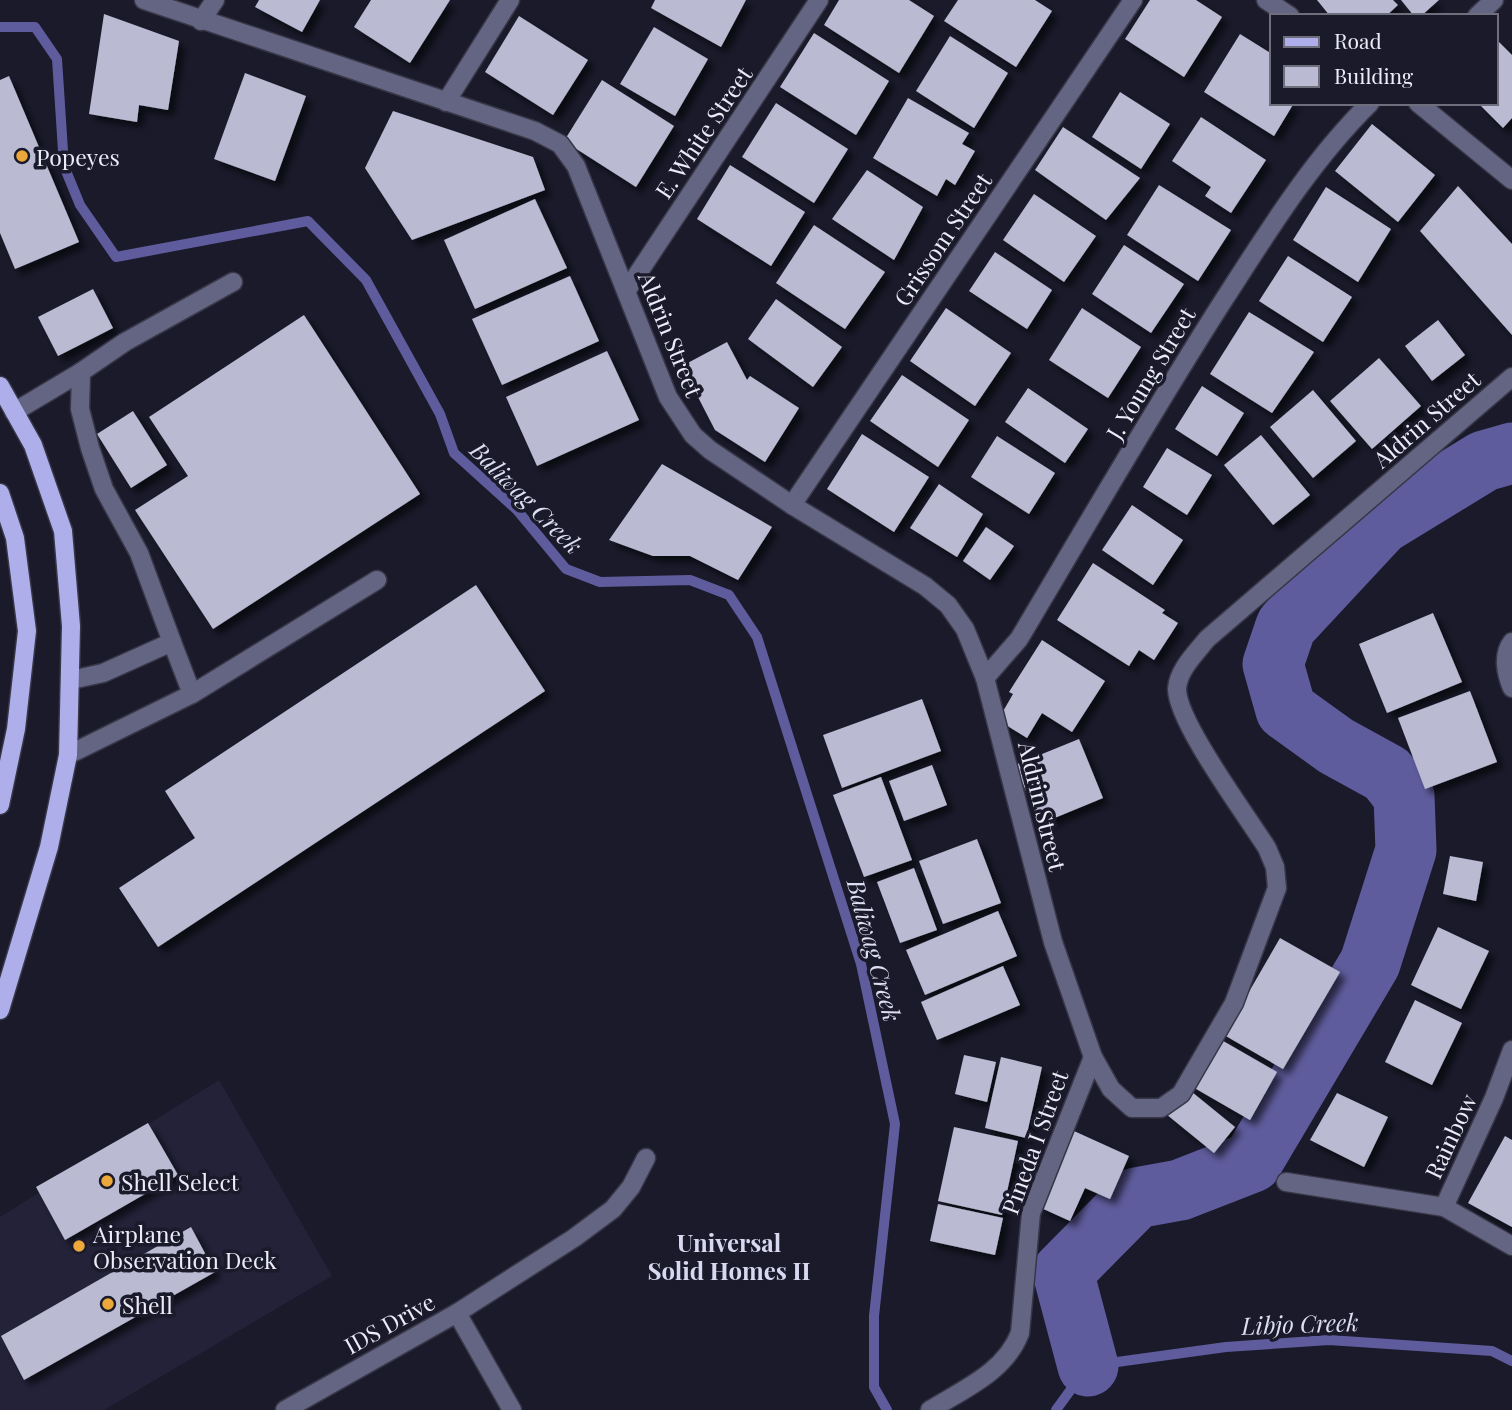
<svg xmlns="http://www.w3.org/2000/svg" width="1512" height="1410" font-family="'Playfair Display',serif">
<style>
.built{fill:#232239}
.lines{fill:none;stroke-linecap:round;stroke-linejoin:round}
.stream{stroke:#5f5c9d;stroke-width:10}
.river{stroke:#5f5c9d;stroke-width:61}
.building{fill:#babbd2;filter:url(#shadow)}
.minor-casing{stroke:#373748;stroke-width:21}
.major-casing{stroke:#373748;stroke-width:21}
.minor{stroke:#646582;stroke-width:18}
.major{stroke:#aeaeeb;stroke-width:18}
.poi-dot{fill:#eda83b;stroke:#1a1a2b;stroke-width:2.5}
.labels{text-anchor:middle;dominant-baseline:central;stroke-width:7;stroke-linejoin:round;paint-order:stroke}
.street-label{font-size:23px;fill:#ebecf8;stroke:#1a1a2b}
.poi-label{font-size:23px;fill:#ebecf8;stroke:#1a1a2b;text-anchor:start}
.water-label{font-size:24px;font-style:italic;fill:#dddef2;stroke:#1a1a2b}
.neighbourhood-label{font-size:24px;font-weight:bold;fill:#d8d9f1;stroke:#1a1a2b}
</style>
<defs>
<filter id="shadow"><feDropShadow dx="6" dy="6" stdDeviation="3.5" flood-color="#0009"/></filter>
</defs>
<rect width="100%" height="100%" fill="#1a1a2b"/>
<!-- built -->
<polygon class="built" points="219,1080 332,1276 104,1410 0,1410 0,1217"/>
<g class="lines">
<!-- stream -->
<g class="stream">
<polyline points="0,27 35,27 57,59 64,166 80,205 116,257 308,221 366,280 440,414 454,453 517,510 566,569 600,582 690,580 729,595 757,637 861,964 895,1124 874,1316 874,1387 887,1410"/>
<polyline points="1056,1410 1088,1366 1226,1347 1329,1340 1492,1351 1512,1361"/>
</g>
<!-- river -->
<polyline class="river" points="1088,1366 1063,1272 1136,1198 1180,1190 1252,1162 1370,963 1406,850 1404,796 1387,774 1336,746 1286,710 1273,664 1286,626 1381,524 1484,461 1512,453"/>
</g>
<!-- building -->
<g class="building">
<polygon points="259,0 320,0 302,32 255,7"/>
<polygon points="371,0 450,0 410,63 354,27"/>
<polygon points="655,0 746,0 721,47 651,8"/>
<polygon points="839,0 909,0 934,16 899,73 824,25"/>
<polygon points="958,0 1035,0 1052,11 1016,67 944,21"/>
<polygon points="1150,0 1196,0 1222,17 1184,77 1125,39"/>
<polygon points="1317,0 1393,0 1398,5 1386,16 1330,16"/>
<polygon points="1401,0 1439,0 1421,16 1414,16"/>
<polygon points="104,14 179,41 168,110 139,105 137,122 89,114"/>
<polygon points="519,16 588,60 553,115 485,72"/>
<polygon points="654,27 708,59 675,116 620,84"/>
<polygon points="814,33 889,81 856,135 780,87"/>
<polygon points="1240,34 1272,54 1272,103 1294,103 1274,136 1204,92"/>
<polygon points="950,36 1008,73 974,128 916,91"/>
<polygon points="1496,39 1512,55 1512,118 1503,128 1478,103 1496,103"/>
<polygon points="245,73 306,96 275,181 214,159"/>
<polygon points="9,76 79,242 15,269 0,233 0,80"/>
<polygon points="602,80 674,126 636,187 564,141"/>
<polygon points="1120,92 1170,124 1141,169 1092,137"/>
<polygon points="908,98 969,133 962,144 975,151 955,185 946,179 937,196 873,158"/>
<polygon points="776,103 848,149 814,203 742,157"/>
<polygon points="393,111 533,157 545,190 412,240 365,168"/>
<polygon points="1201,117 1266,160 1231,213 1205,196 1211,187 1172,161"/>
<polygon points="1372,124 1435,175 1398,222 1335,171"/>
<polygon points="1063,127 1140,178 1106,220 1035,170"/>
<polygon points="730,165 805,212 771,266 697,219"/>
<polygon points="867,170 923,207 894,260 832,219"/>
<polygon points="1159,185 1231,230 1198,281 1127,235"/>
<polygon points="1458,186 1512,244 1512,335 1420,231"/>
<polygon points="1326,187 1391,229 1358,282 1293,240"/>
<polygon points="1034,194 1096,236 1064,282 1003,240"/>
<polygon points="535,199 567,268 475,309 444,240"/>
<polygon points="814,225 885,272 845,329 776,283"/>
<polygon points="1124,245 1184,284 1151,333 1092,294"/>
<polygon points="995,252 1052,290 1027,329 969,291"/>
<polygon points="1288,256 1352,297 1323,342 1259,301"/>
<polygon points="570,276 599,341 502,385 472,319"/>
<polygon points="93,289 113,328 58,356 38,317"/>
<polygon points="776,299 842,347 813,387 748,339"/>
<polygon points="946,308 1011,353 975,406 910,361"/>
<polygon points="1082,308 1141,347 1108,398 1049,360"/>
<polygon points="1249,312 1314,352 1272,413 1210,374"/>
<polygon points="304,315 420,494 213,629 135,510 188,476 149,417"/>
<polygon points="1438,320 1465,355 1432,381 1405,346"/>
<polygon points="727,342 747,380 750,376 799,408 765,462 715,430 682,366"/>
<polygon points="607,351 639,420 537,466 506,397"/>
<polygon points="1379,358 1421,406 1372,449 1330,401"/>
<polygon points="902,375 969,420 938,467 870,421"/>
<polygon points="1202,386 1244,413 1217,456 1175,429"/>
<polygon points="1028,388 1088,429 1065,463 1005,422"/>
<polygon points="1313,390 1356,441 1313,478 1270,427"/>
<polygon points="133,411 167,465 131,488 97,434"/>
<polygon points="862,434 929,477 894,532 827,489"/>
<polygon points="1261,435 1310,495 1273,525 1224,465"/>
<polygon points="997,436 1055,473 1029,514 971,477"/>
<polygon points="1167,448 1212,475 1187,515 1143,487"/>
<polygon points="662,464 772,527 738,580 690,556 653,556 609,540"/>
<polygon points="939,484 983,514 957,557 910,528"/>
<polygon points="1132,505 1183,540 1153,585 1102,550"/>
<polygon points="986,527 1014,546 990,580 963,561"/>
<polygon points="1093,563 1165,610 1162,613 1178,623 1154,660 1139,650 1129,666 1057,620"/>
<polygon points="476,585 545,691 158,947 119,888 195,838 165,791"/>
<polygon points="1433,613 1462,682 1387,713 1359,644"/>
<polygon points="1042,640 1105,681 1072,732 1042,713 1027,738 998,720 1013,694 1009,692"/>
<polygon points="1470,691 1497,762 1425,789 1398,718"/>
<polygon points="922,699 941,751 842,788 823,735"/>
<polygon points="1079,739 1103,798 1040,824 1015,765"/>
<polygon points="932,765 947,805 904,821 889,781"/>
<polygon points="881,777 912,860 864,877 833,795"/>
<polygon points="977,839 1001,903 943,924 919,861"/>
<polygon points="1450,856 1483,862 1476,901 1443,894"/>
<polygon points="914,868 937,930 900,943 877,882"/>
<polygon points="998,911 1017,956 925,995 906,950"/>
<polygon points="1438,927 1489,951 1461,1009 1411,985"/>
<polygon points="1280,938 1340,972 1283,1069 1224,1035"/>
<polygon points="1003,966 1020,1005 937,1040 921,1002"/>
<polygon points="1415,1000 1462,1023 1432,1085 1385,1062"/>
<polygon points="1218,1038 1277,1072 1250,1120 1191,1086"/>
<polygon points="964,1055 996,1062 987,1102 955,1094"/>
<polygon points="1001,1057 1042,1067 1026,1138 985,1128"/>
<polygon points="1187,1088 1235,1127 1214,1153 1166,1114"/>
<polygon points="1337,1093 1388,1117 1364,1167 1310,1140"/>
<polygon points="148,1123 178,1175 65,1240 36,1187"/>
<polygon points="954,1127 1018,1141 1002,1215 938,1201"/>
<polygon points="1074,1131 1129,1156 1110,1199 1085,1188 1070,1221 1039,1207"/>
<polygon points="1505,1136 1512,1140 1512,1227 1468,1203"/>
<polygon points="938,1204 1003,1218 995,1255 930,1241"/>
<polygon points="191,1227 215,1272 24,1380 1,1336"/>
</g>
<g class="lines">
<defs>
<g id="minor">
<path d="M144,0L535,131L560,144L576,166L668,397L693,435L710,450L792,505L925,586L948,605L965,629L985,678L1053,942L1093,1057L1111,1089L1132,1108H1161L1181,1094L1234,1003L1277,888L1275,867L1267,848C1247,816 1177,722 1177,689C1178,670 1196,653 1207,639L1512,377"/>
<polyline points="1266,0 1290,16"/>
<polyline points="1477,16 1494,0"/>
<polyline points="201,21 215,0"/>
<polyline points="446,102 510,0"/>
<polyline points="1418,103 1512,180"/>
<polyline points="627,290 819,0"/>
<polyline points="14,412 81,372"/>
<polyline points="792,505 1133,0"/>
<polyline points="172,642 139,553 104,489 90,448 80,409 81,372 125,342 233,282"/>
<path d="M1512,642C1502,655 1506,674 1512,688"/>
<path d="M985,678L1019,639C1087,525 1153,410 1225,298C1269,230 1312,160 1370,103"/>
<polyline points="192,694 377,580"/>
<polyline points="68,755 192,694 172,642 103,673 71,680"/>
<polyline points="1286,1182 1444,1207 1512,1246"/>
<polyline points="1444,1207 1494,1098 1512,1050"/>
<polyline points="457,1313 512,1410"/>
<polyline points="285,1410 457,1313 574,1238 613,1209 631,1187 646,1158"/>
<path d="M930,1410C964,1389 1005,1372 1020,1333L1031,1213L1093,1057"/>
</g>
<g id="major">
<polyline points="0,386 33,445 63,531 71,626 68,755 49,847 0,1010"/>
<polyline points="0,493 15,538 27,631 16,729 0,805"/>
</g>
</defs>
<!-- minor casing -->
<use href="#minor" class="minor-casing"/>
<!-- major casing -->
<use href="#major" class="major-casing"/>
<!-- minor -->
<use href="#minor" class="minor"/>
<!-- major -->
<use href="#major" class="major"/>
</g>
<!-- markers -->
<g class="poi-dot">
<circle cx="22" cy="156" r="7"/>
<circle cx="107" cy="1181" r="7"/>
<circle cx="79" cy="1246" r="7"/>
<circle cx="108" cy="1304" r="7"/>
</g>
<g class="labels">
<!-- street labels -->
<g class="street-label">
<text transform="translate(703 132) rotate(-56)">E. White Street</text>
<text transform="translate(942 239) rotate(-56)">Grissom Street</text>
<text transform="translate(671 334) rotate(68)">Aldrin Street</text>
<text transform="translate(1150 373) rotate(-59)">J. Young Street</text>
<text transform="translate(1426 419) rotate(-41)">Aldrin Street</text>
<text transform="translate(1043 806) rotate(76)">Aldrin Street</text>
<text transform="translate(1450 1136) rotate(-65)">Rainbow</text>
<text transform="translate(1034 1142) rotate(-70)">Pineda I Street</text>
<text transform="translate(389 1323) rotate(-29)">IDS Drive</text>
</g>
<!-- poi labels -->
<g class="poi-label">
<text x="36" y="156">Popeyes</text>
<text x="121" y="1181">Shell Select</text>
<text x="93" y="1233">Airplane<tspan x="93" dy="26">Observation Deck</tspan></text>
<text x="122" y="1304">Shell</text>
</g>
<!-- water labels -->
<g class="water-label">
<text transform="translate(527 497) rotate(45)">Baliwag Creek</text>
<text transform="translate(875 950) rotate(75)">Baliwag Creek</text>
<text transform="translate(1300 1323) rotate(-2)">Libjo Creek</text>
</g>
<!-- neighbourhood labels -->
<g class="neighbourhood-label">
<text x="729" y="1242">Universal<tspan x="729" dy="28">Solid Homes II</tspan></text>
</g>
</g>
<!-- legend -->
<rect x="1270" y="14" width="228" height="91" fill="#1a1a2b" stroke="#6e6e7d" stroke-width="2"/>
<rect x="1284" y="37" width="35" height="10" fill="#aeaeeb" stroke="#6e6e7d" stroke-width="2"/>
<text x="1334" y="49" font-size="21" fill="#ebecf8">Road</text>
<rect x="1284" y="66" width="35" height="21" fill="#babbd2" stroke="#6e6e7d" stroke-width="2"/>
<text x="1334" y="84" font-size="21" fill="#ebecf8">Building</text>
</svg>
